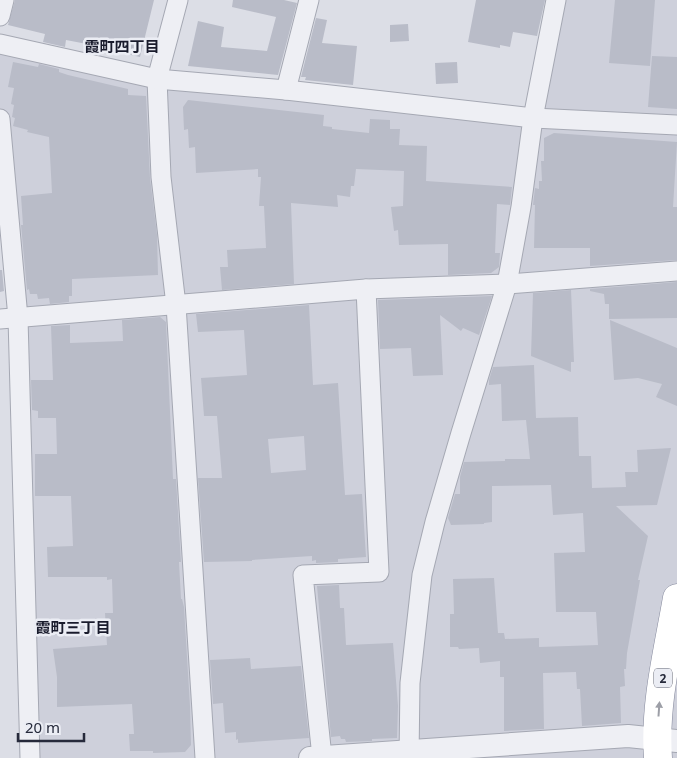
<svg xmlns="http://www.w3.org/2000/svg" width="677" height="758" font-family="'Noto Sans','Noto Sans JP',sans-serif">
<style>
.built{fill:#ced0db}
.building{fill:#b9bcc8;fill-rule:evenodd}
.lines{fill:none;stroke-linecap:round;stroke-linejoin:round}
.minor-casing{stroke:#a5a8b3;stroke-width:21}
.tertiary-casing{stroke:#a5a8b3;stroke-width:24}
.trunk-casing{stroke:#84889c;stroke-width:29}
.minor{stroke:#eeeff4;stroke-width:19}
.tertiary{stroke:#eeeff4;stroke-width:22}
.trunk{stroke:#fff;stroke-width:28}
.oneway{fill:#9d9fa7}
.labels{text-anchor:middle;dominant-baseline:central;stroke-width:5;stroke-linejoin:round;paint-order:stroke}
.shield{fill:#ebedf4;stroke:#616472;stroke-width:1}
.shield-label{font-size:12px;font-weight:bold;fill:#262a3b}
.neighbourhood-label{font-size:15px;font-weight:bold;fill:#191b2c;stroke:#ebedf4}
</style>
<rect width="100%" height="100%" fill="#dcdee6"/>
<!-- built -->
<polygon class="built" points="564,0 677,0 677,758 23,758 20,304 0,134 0,38 191,84 540,113"/>
<!-- building -->
<g class="building">
<polygon points="15,0 154,0 140,57 113,51 113,49 66,40 65,47 43,42 45,34 8,25"/>
<polygon points="233,0 284,0 297,3 278,75 188,66 198,21 224,27 221,47 267,51 276,17 232,7"/>
<polygon points="476,0 545,0 537,36 513,32 510,47 500,45 500,48 468,42"/>
<polygon points="615,0 655,0 650,66 609,63"/>
<polygon points="316,18 327,20 322,43 357,46 353,85 305,80 306,77 301,77"/>
<polygon points="408,24 409,41 390,42 390,25"/>
<polygon points="652,56 677,57 677,109 648,107"/>
<polygon points="13,62 38,67 39,64 59,69 59,72 68,75 128,89 128,95 146,96 150,178 157,235 158,275 72,279 72,296 69,296 69,302 50,304 49,298 38,299 37,294 30,294 29,289 27,290 21,225 23,225 21,196 52,193 49,137 27,132 28,130 13,126 15,118 12,117 14,105 11,104 14,88 8,87"/>
<polygon points="457,62 458,83 436,84 435,63"/>
<polygon points="188,100 324,115 323,126 332,127 332,129 369,133 370,119 390,120 390,129 400,129 399,145 427,146 426,181 512,187 510,205 497,204 495,253 500,253 499,267 491,273 448,275 448,244 399,245 398,230 394,231 391,207 403,206 404,171 356,169 354,186 351,186 350,197 337,195 338,207 291,203 294,284 222,290 220,267 228,267 227,250 266,248 264,206 259,206 261,177 258,177 258,169 196,173 195,147 189,148 188,129 184,130 183,107"/>
<polygon points="554,133 677,142 673,207 677,207 677,260 590,266 590,248 534,248 535,205 533,205 535,188 539,189 539,181 542,181 541,161 544,161 544,138"/>
<polygon points="0,270 2,270 4,291 0,292"/>
<polygon points="677,282 677,318 609,319 609,304 605,304 604,294 590,291 590,289"/>
<polygon points="571,290 574,362 571,362 571,372 531,356 533,293"/>
<polygon points="492,296 479,335 463,328 461,331 440,315 443,375 413,376 411,348 380,349 378,300"/>
<path d="M309,305L313,385L338,383L345,495L362,494L366,557L338,559V562L316,563V560L312,561V556L252,560V561L204,562L198,478H222L217,416H204L201,378L247,375L244,330L198,332L196,314ZM304,436L306,470L271,473L268,439Z"/>
<polygon points="160,317 166,322 173,479 176,479 181,562 179,562 181,599 182,599 184,607 190,706 191,745 185,752 153,753 153,751 130,751 129,734 134,734 132,704 57,707 57,677 53,649 107,645 105,613 113,613 112,579 107,580 107,577 48,577 47,547 73,546 71,496 35,496 35,454 57,454 56,418 38,418 38,411 32,410 31,380 53,380 51,326 70,325 70,343 123,341 122,320"/>
<polygon points="610,320 677,348 677,406 656,397 662,384 638,378 614,380"/>
<polygon points="534,365 536,418 578,417 579,456 591,456 592,488 626,487 625,472 638,472 637,450 671,448 657,505 616,506 648,536 638,580 640,580 627,653 626,669 624,669 625,686 620,687 621,723 582,726 580,689 577,689 576,672 543,673 544,729 504,731 504,677 500,677 500,661 480,663 479,648 459,649 458,647 450,647 450,614 454,614 453,579 494,578 498,633 504,633 505,639 539,638 539,647 598,645 596,612 556,612 554,553 585,552 583,513 553,515 551,485 492,486 492,522 484,523 484,524 451,525 448,518 455,494 460,494 460,477 464,462 505,461 505,459 530,459 526,420 502,421 501,384 489,385 489,380 493,367"/>
<polygon points="339,585 340,608 344,608 346,645 393,643 398,706 397,738 372,739 372,741 346,742 345,739 341,739 340,736 331,737 317,586"/>
<polygon points="250,658 251,669 301,666 309,738 238,743 238,739 236,740 236,732 225,733 223,703 213,704 210,660"/>
</g>
<g class="lines">
<defs>
<g id="minor">
<polyline points="178,0 157,79 161,177 176,305 205,758"/>
<polyline points="0,16 4,0"/>
<polyline points="0,44 157,79 286,90 533,118 677,125"/>
<polyline points="286,90 309,0"/>
<polyline points="0,119 18,318 30,758"/>
<polyline points="0,319 366,289 507,284 677,271"/>
<polyline points="322,757 303,575 379,572 366,289"/>
<polyline points="409,758 410,683 422,575 435,522 461,433 507,284 521,207 533,118 556,0"/>
</g>
<polyline id="tertiary" points="310,758 628,736 677,741"/>
<path id="trunk" d="M658,758C654,705 668,650 677,598"/>
</defs>
<!-- minor casing -->
<use href="#minor" class="minor-casing"/>
<!-- tertiary casing -->
<use href="#tertiary" class="tertiary-casing"/>
<!-- trunk casing -->
<use href="#trunk" class="trunk-casing"/>
<!-- minor -->
<use href="#minor" class="minor"/>
<!-- tertiary -->
<use href="#tertiary" class="tertiary"/>
<!-- trunk -->
<use href="#trunk" class="trunk"/>
</g>
<!-- one-way arrows -->
<defs><path id="oneway-solid" d="M-6-.8H1V-3.2L6.5 0L1 3.2V.8H-6Z" transform="scale(1.25)"/></defs>
<use class="oneway" href="#oneway-solid" transform="translate(659 709) rotate(-86)"/>
<g class="labels">
<!-- shield labels -->
<rect class="shield" x="654" y="668.5" width="18" height="19" rx="4"/>
<g class="shield-label">
<text x="663" y="678">2</text>
</g>
<!-- neighbourhood labels -->
<g class="neighbourhood-label">
<text x="122" y="46">霞町四丁目</text>
<text x="73" y="627">霞町三丁目</text>
</g>
</g>
<!-- scale -->
<path d="M18 733v8h66v-8" fill="none" stroke="#262a3b" stroke-width="2.5"/>
<text x="25" y="733" font-size="15" fill="#262a3b" stroke="#ebedf4" stroke-width="4" paint-order="stroke">20 m</text>
</svg>
